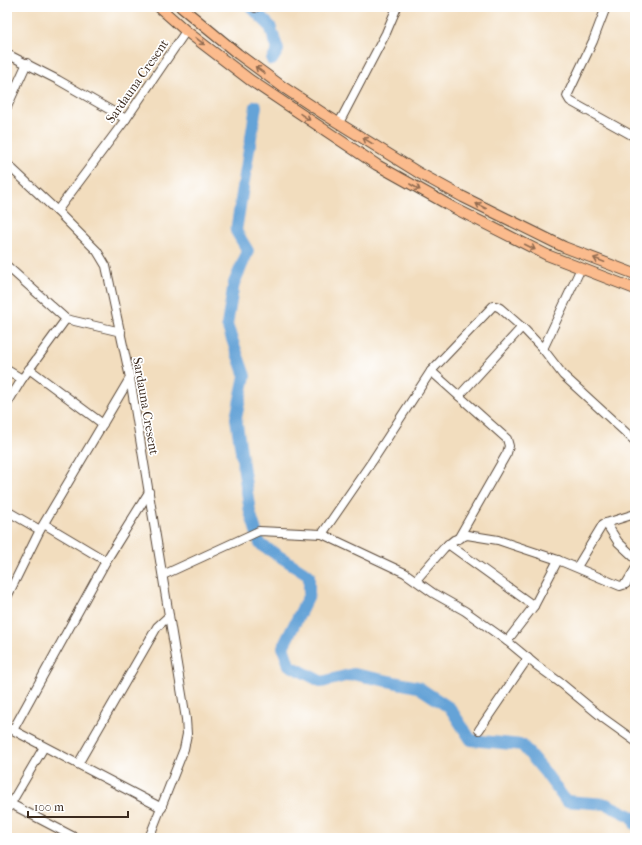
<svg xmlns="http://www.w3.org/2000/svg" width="642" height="845" font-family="'IM FELL French Canon',serif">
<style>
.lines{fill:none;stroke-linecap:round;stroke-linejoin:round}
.river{stroke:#65a3d7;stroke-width:12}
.minor-casing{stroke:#564536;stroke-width:10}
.major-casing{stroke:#564536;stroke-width:12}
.minor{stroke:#fff;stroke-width:8}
.major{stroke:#fbbb8d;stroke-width:10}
.oneway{stroke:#916b50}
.labels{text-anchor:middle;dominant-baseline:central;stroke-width:3.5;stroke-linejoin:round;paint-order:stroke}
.street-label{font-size:13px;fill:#3b2a1e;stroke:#fff}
</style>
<rect width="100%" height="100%" fill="#fff"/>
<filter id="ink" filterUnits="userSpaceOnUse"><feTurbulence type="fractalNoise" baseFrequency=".025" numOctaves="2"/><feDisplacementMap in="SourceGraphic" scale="8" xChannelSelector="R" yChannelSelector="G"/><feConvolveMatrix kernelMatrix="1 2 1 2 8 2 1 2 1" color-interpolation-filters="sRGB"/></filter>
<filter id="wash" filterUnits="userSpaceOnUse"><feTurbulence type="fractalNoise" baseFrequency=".012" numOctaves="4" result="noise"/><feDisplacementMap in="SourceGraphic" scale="16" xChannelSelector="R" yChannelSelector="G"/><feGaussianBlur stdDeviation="0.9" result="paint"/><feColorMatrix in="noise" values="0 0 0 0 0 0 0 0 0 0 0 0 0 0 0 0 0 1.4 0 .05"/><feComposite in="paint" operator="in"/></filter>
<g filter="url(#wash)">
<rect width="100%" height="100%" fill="#f2ddbe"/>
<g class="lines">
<!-- river -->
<g class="river">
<polyline points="251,7 270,26 278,50 272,60"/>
<polyline points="256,106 236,231 248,251 234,283 227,325 245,376 236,418 250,512 260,544 309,575 309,595 283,647 289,665 322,682 353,674 418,687 450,708 471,740 522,745 544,771 566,801 606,804 633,817 635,824"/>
</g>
</g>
</g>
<g filter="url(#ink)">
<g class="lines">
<defs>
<g id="minor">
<polyline points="606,7 593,41 567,96 570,101 635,137"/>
<polyline points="255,8 255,7"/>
<polyline points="7,54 58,80 126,119"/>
<polyline points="7,107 27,63"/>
<polyline points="339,123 386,33 397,7"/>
<polyline points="7,164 57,211"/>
<polyline points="7,266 66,319 121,332"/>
<polyline points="543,349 581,268"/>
<polyline points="29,369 103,424"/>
<polyline points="7,370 22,379"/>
<polyline points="431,371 507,439 509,446 507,453 458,539"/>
<polyline points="459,396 522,327"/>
<polyline points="7,404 22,379 66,319"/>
<polyline points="7,511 40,530"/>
<polyline points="606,523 618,542 635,558"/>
<polyline points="44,524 106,561"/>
<polyline points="322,534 373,460 431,371 493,306 496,306 500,308 525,330 543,349 563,375 635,441"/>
<polyline points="448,544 534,606"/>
<polyline points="577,567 603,524 635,514"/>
<polyline points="163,575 259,531 322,534 405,573 433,593 465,611 507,641 536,665 562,684 603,718 635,741"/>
<polyline points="416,580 444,548 454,540 467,535 498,540 558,560 620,586 626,584 635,569"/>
<polyline points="7,597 40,530 130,378"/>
<polyline points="507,641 534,606 558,560"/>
<polyline points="7,727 162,808"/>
<polyline points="13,730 106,561 149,492"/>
<polyline points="479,730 528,658"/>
<polyline points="78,764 157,627 169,616"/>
<polyline points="11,804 76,838"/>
<polyline points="7,810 44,747"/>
<polyline points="149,838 184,749 187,734 186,719 130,378 106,266 97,251 57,211 126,119 186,31"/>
</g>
<g id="major">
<polyline points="159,7 186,31 250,80 377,165 454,208 547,255 635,289"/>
<polyline points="181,7 238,54 283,87 324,114 419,173 463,197 564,247 635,274"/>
</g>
</defs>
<!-- minor casing -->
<use href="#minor" class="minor-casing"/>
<!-- major casing -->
<use href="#major" class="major-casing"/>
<!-- minor -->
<use href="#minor" class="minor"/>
<!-- major -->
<use href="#major" class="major"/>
</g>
<!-- one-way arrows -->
<defs><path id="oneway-shaft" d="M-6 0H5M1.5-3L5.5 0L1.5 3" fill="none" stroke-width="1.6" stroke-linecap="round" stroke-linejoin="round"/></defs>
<g class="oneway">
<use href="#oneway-shaft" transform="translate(200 41) rotate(38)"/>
<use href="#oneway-shaft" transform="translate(260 70) rotate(-144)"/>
<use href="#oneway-shaft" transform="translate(305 117) rotate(34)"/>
<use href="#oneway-shaft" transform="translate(368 141) rotate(-148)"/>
<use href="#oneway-shaft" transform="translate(415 187) rotate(30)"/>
<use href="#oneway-shaft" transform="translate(481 206) rotate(-153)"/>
<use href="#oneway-shaft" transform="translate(530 247) rotate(27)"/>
<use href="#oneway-shaft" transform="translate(599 260) rotate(-159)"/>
</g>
</g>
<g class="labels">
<!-- street labels -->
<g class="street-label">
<text transform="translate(137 81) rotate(-55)">Sardauna Cresent</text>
<text transform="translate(146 406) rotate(80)">Sardauna Cresent</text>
</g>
</g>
<!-- margin -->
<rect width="642" height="845" fill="none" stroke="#fff" stroke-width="24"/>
<!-- scale -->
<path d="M28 811v6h100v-6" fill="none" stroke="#3b2a1e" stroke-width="2"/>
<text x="34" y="811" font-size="12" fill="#3b2a1e" stroke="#ffffff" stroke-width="3" paint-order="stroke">100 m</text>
</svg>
